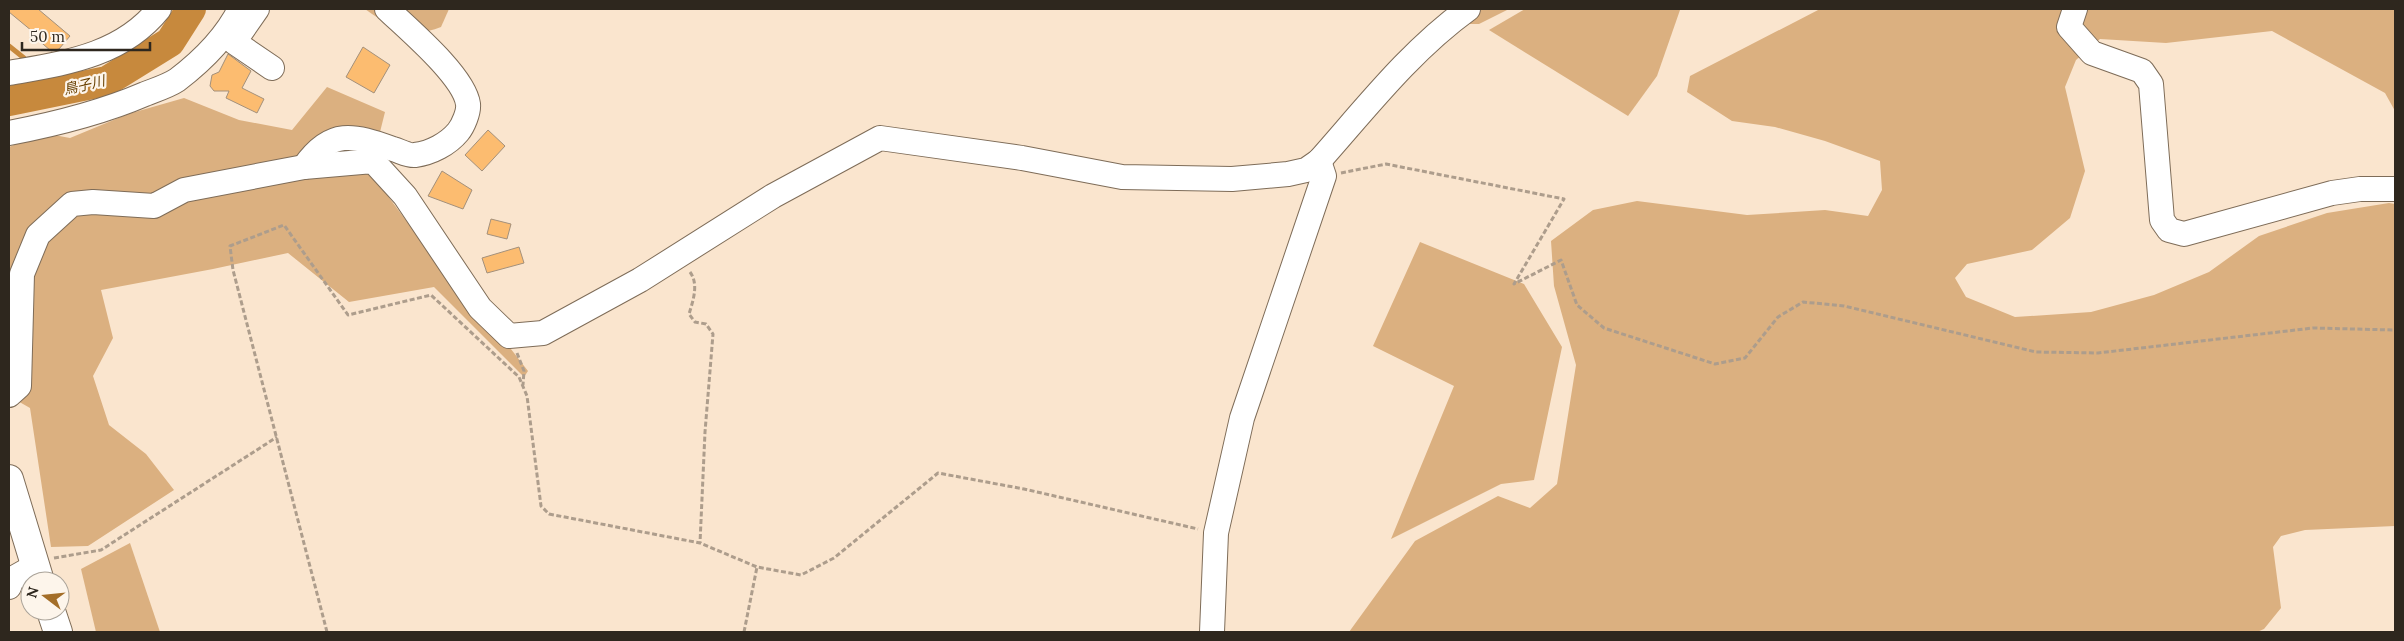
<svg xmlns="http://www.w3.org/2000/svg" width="2404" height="641" font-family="Lora,'Noto Sans JP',serif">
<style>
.green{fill:#dbb080}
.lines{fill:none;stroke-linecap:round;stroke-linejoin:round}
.stream{stroke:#c7893d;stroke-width:5}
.river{stroke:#c7893d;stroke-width:30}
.building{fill:#fcbc70;stroke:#a3907b}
.minor-casing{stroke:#7e6c58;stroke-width:26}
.major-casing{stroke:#7e6c58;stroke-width:30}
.path{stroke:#ad9d8c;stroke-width:3;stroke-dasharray:5 2.5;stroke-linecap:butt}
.minor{stroke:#fff;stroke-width:24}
.major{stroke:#fff;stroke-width:28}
.labels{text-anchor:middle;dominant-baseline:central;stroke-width:4.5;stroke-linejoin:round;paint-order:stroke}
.water-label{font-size:14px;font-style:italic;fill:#694000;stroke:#fdf5eb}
</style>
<rect width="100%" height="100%" fill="#fae5ce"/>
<!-- green -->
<g class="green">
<path d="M365,9H449L441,27C411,39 390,27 365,9Z"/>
<polygon points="1462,9 1509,9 1479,24 1464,24"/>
<polygon points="1525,9 1680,9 1680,10 1657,76 1628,116 1489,30"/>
<polygon points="1820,9 2395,9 2395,111 2385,93 2272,31 2166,43 2100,39 2076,60 2065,87 2085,171 2070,218 2032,250 1967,264 1955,278 1966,297 2015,317 2091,312 2154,295 2209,272 2259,236 2327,213 2389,203 2395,204 2395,526 2305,530 2281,536 2273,547 2281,608 2264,629 2257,632 1349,632 1415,541 1498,496 1530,508 1557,484 1576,365 1554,286 1551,241 1593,210 1637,201 1747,215 1825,210 1868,216 1882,190 1880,161 1825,141 1775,127 1732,121 1687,92 1690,76"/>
<polygon points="327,87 385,112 370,172 463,297 493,326 528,371 524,377 434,287 349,302 288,253 213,269 101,290 113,338 93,376 109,425 146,454 174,490 88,546 51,547 30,408 9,396 9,147 43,133 70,138 128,114 184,98 239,120 292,130"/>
<polygon points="1420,242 1524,284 1562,347 1534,480 1501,484 1391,539 1454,386 1373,346"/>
<polygon points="130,543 160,632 96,632 81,569"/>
</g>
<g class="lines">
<!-- stream -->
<g class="stream">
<polyline points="9,46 24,58"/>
<polyline points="46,81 57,92"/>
</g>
<!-- river -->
<polyline class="river" points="9,101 107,81 170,42 191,9"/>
</g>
<!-- building -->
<g class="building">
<polygon points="9,9 38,9 70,36 59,49 51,51 36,38 38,36 9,12"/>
<polygon points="363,47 390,65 374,93 346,77"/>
<polygon points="228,54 251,71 242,88 264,99 257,113 226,98 229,91 214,91 210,86 212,75 219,72"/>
<polygon points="488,130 505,146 482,171 465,155"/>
<polygon points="442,171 472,190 463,209 428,196"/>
<polygon points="491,219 511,224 507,239 487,234"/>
<polygon points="519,247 524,263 487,273 482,258"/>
</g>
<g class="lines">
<defs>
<g id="minor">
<polyline points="257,9 234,42 272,68"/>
<polyline points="2075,9 2069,27 2092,53 2142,71 2151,84 2162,220 2169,230 2184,234 2332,193 2360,189 2395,189"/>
<path d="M9,73C65,63 121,56 159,9"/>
<path d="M9,133C56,124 101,113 145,94C155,90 168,86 177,80C202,61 226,37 240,9"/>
<path d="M304,167C331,128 353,135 393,149C400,151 409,156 415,155C431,153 448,144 458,132C463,126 469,112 468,104C464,76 408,29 387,9"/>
<path d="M9,395L19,386L22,274L38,235L72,204L93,202L154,206L184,190L304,167L373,161L405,196L480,308L509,336L543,333L640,280L773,196L880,138L1022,158L1122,177L1232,179L1288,174L1306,170L1319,161C1366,108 1410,51 1468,9"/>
<polyline points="9,587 12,579 35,566"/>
<polyline points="1212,632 1216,533 1242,418 1324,176 1319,161"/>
</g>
<g id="major">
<polyline points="9,479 40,581"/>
<polyline points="51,611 58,632"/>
</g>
</defs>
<!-- minor casing -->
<use href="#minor" class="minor-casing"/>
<!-- major casing -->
<use href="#major" class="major-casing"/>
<!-- path -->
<g class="path">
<polyline points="1341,173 1386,164 1564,199 1514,284 1561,260 1577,305 1604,328 1715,364 1745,358 1778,317 1803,302 1844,306 2036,352 2098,353 2313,328 2395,330"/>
<path d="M690,272C699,284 693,301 689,314L695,322L706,324L713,334L705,432L700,543"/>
<polyline points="517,353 524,371 523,385"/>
<polyline points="54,558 101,550 277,437"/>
<polyline points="327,632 233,270 230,246 284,225 348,315 431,295 519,377 527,396 541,506 549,514 700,543 757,567 801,575 834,558 938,473 1024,489 1198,529"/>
<polyline points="744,632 757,567"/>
</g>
<!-- minor -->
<use href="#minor" class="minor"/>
<!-- major -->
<use href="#major" class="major"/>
</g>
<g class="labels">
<!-- water labels -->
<g class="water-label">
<text transform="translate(84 85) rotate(-13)">鳥子川</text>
</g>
</g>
<!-- border -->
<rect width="2404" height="641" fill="none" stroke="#2e271e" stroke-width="20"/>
<!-- north arrow -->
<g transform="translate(45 596) rotate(286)"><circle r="24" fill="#fdf5eb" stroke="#aaa399"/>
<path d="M0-4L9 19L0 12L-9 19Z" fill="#a46e28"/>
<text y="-8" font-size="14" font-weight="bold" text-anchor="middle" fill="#2e271e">N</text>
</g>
<!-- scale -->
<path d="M22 42v8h128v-8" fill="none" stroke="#2e271e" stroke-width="2.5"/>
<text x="30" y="42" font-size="15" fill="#2e271e" stroke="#fdf5eb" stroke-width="4" paint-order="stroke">50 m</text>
</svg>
